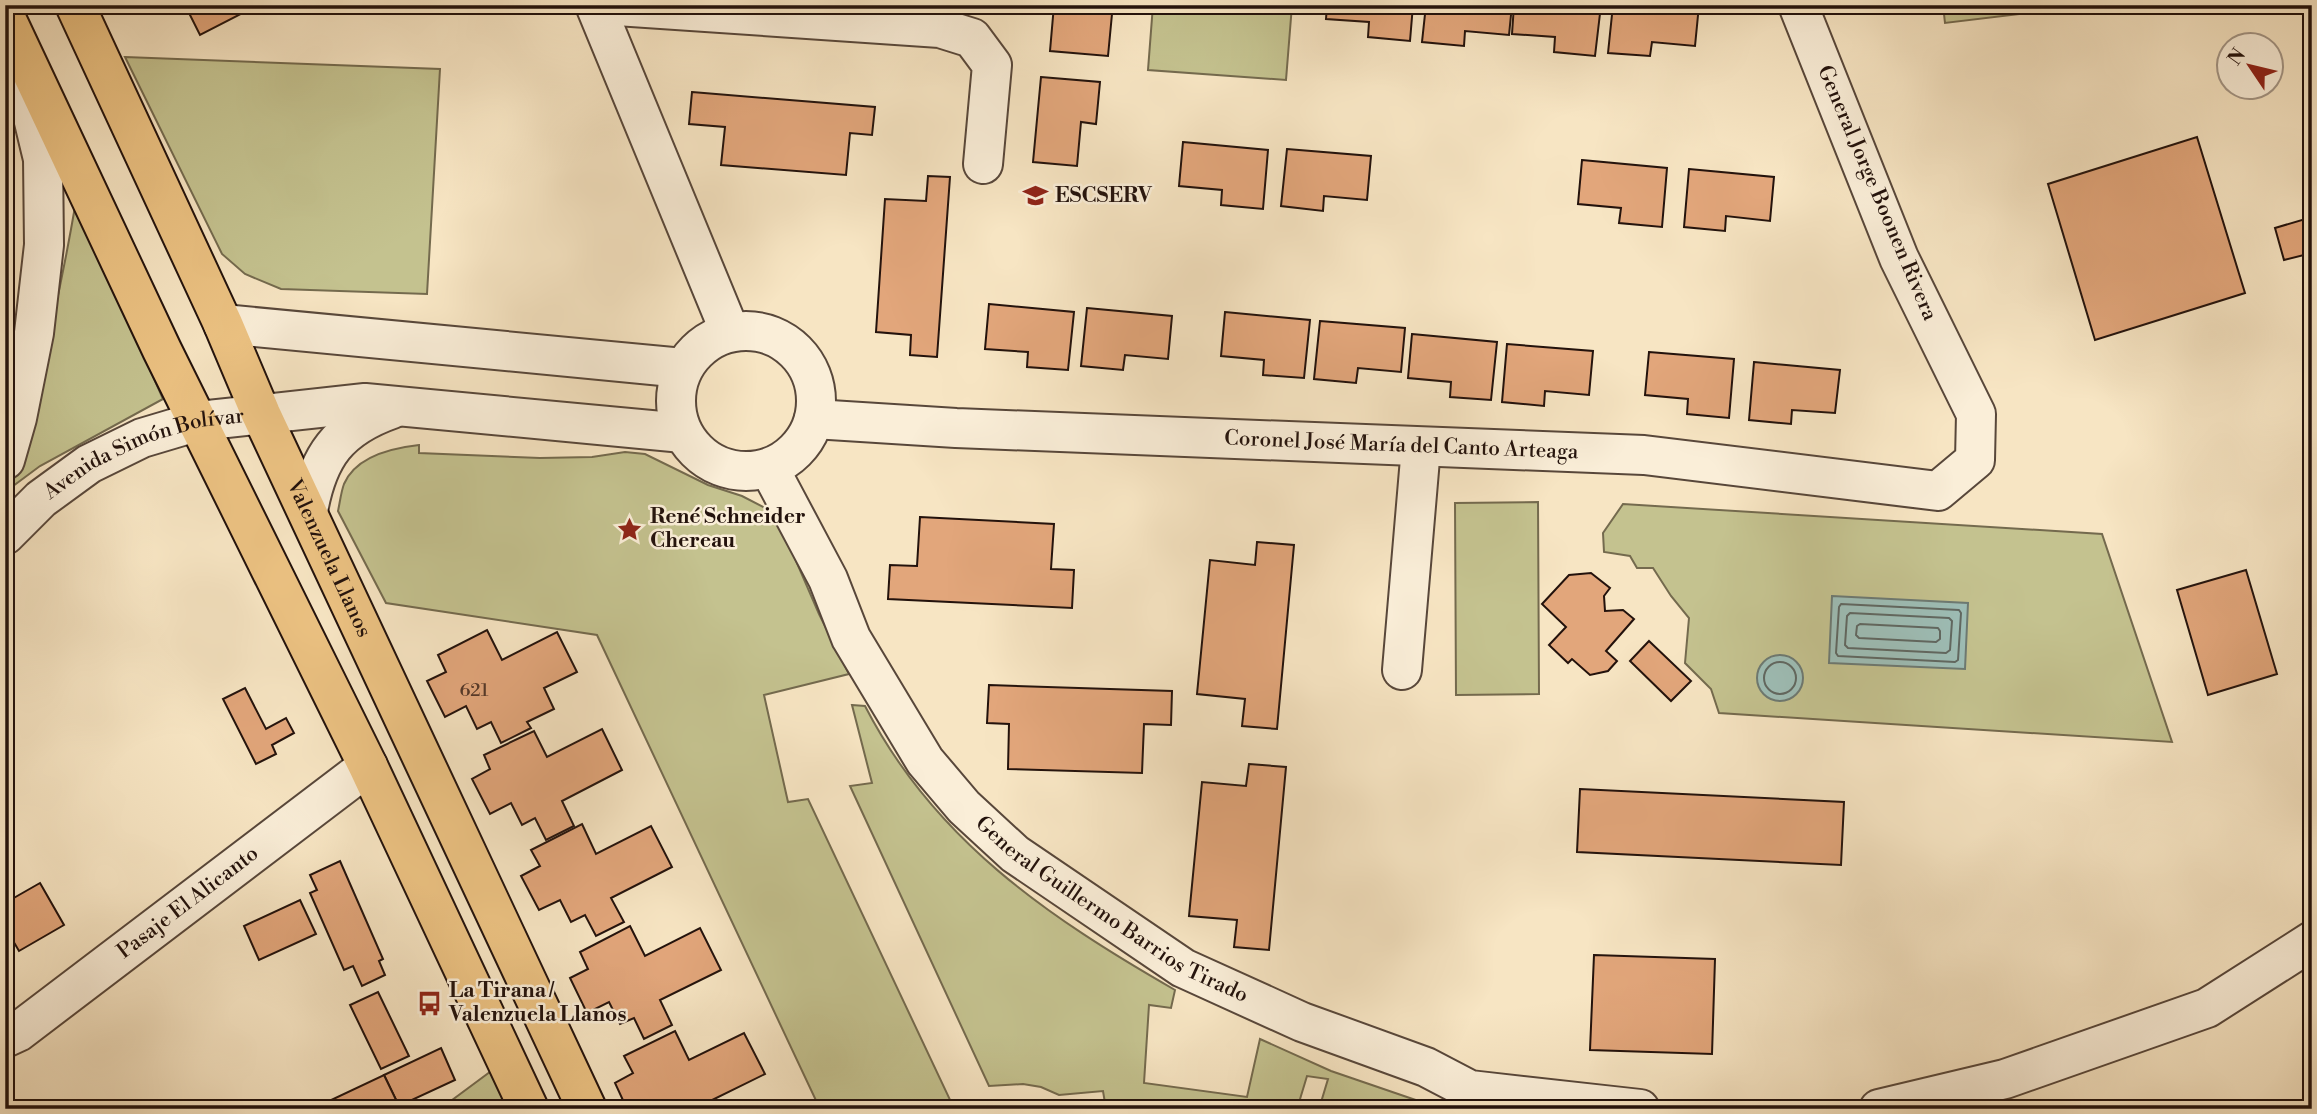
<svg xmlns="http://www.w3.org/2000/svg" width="2317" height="1114" font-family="'Libre Bodoni',serif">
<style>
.green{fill:#c4c28f;stroke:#746a4e;stroke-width:2}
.water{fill:#9ebfb8;stroke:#6d7a73;stroke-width:2}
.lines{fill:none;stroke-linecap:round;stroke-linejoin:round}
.shore{stroke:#606862;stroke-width:2}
.building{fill:#e2a67b;stroke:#23120c;stroke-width:2}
.minor-casing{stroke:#58473a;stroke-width:42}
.major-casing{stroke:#23120c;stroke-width:42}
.minor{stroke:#faeed8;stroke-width:38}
.major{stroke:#ecc282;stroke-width:38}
.labels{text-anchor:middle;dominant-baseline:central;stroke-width:5;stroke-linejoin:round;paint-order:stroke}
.number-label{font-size:18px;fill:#533728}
.street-label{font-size:21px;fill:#23120c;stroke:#faeed8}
.poi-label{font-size:21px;font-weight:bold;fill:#23120c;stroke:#faeed8;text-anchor:start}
</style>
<rect width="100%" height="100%" fill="#f7e5c3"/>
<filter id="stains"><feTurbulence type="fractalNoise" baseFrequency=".00286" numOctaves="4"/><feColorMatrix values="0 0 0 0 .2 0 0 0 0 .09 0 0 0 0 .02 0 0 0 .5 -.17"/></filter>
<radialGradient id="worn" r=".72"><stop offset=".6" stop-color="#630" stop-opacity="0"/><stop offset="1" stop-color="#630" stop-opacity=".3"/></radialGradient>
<!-- green -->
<g class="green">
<polygon points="1153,5 1292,5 1286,80 1148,70"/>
<polygon points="1943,5 2095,5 1945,23"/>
<polygon points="125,57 440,69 427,294 281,289 245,274 222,254"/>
<path d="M76,201L163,399L40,466L5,492C38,397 59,300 76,201Z"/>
<path d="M419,445V453L540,458L592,457L625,452L645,454L708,485L742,496L767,509L784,533L819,614L849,674L764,695L788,802L808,799L952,1104L948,1109H820L597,635L386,603L338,511C340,502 341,492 344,484C356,456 392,448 419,445Z"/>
<polygon points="1538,502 1539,694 1456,695 1455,503"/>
<polygon points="1623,504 2102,534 2172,742 1719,713 1711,689 1685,663 1689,618 1671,596 1653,568 1637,568 1630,556 1604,552 1603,533"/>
<path d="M852,705L865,706C934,840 1048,917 1175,990L1171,1008L1149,1005L1144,1083L1247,1097L1260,1039L1331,1071L1442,1109H1319L1328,1079L1307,1076L1297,1109H1106L1103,1091L1059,1095L1041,1087L1023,1084L989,1086L850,786L872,783Z"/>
<polygon points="506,1060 528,1109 440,1109"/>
</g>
<!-- water -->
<g class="water">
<polygon points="1832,596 1968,603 1965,669 1829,663"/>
<circle cx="1780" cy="678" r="23"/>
</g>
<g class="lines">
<!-- shore -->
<g class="shore">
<polygon points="1841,604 1959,610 1961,613 1958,660 1955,662 1838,656 1836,653 1839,607"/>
<polygon points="1850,613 1949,618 1952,621 1950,650 1946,653 1848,648 1845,645 1847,616"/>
<polygon points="1860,624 1938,628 1940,631 1940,639 1936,642 1859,638 1856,635 1857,626"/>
<circle cx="1780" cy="678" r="16"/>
</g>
</g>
<!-- building -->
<g class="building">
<polygon points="185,5 258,5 200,35"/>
<polygon points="1054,5 1098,5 1097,13 1112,14 1108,56 1050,51"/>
<polygon points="1327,5 1413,5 1410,41 1368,37 1369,22 1326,19"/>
<polygon points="1426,5 1512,5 1509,35 1465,31 1464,46 1422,42"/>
<polygon points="1514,5 1601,5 1595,56 1554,52 1555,37 1512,34"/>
<polygon points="1613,5 1699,5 1695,46 1652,42 1650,56 1608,53"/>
<polygon points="1041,77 1100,82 1096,124 1081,122 1077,166 1033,162"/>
<polygon points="692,92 875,107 872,135 850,133 846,175 721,165 725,127 689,124"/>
<polygon points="2197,137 2245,293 2095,340 2048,184"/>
<polygon points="1183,142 1268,150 1263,209 1221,205 1222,190 1179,186"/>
<polygon points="1287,149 1371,156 1367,200 1324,196 1323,211 1281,206"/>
<polygon points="1582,160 1667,168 1662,227 1619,223 1621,208 1578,204"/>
<polygon points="1689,169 1774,177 1770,221 1726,216 1725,231 1684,227"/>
<polygon points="928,176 950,177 937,357 910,355 911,335 876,332 885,199 926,201"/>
<polygon points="2312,217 2312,253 2284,260 2275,228"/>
<polygon points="989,304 1074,312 1068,370 1027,367 1028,352 985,349"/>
<polygon points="1087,308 1172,316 1168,359 1125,355 1123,370 1081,366"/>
<polygon points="1225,312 1310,320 1304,378 1263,375 1264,360 1221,356"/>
<polygon points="1320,321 1405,328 1401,372 1358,368 1356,383 1314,379"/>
<polygon points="1412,334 1497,342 1491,400 1450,397 1451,382 1408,378"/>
<polygon points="1507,344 1593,351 1589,395 1545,391 1544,406 1502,402"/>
<polygon points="1649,352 1734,359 1729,418 1687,414 1688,399 1645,395"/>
<polygon points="1754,362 1840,370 1835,413 1792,410 1791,424 1749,420"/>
<polygon points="920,517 1054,524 1051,569 1074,570 1072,608 888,599 890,565 917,566"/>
<polygon points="1257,542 1294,545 1277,729 1242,726 1245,699 1197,694 1210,560 1255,565"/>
<polygon points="2246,570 2277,674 2208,695 2177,590"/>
<polygon points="1591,573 1610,588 1604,596 1605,611 1623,610 1634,619 1606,651 1617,661 1608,671 1590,675 1572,659 1568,663 1549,645 1566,627 1542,604 1569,575"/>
<polygon points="487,630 502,660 557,632 577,672 544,688 554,709 527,722 531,728 501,743 491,722 477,729 466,706 445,717 427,681 446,672 438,655"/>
<polygon points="1649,641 1691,681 1671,701 1630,661"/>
<polygon points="989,685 1172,691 1171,725 1144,724 1142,773 1008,769 1009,724 987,723"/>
<polygon points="245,688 266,729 286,718 294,733 272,745 276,754 256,764 223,699"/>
<polygon points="602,729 622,770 562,801 574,826 546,840 535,818 522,825 511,803 490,814 472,779 490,769 484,755 534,731 547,757"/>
<polygon points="1249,764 1286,767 1269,950 1234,947 1237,920 1189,916 1202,782 1246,786"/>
<polygon points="1580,789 1844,802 1841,865 1577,852"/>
<polygon points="582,824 596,854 651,826 672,867 611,898 624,922 596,936 585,915 571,922 560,900 539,910 521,876 540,866 531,850"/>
<polygon points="340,861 383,959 379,961 385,975 362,986 353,966 344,970 310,893 317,890 310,875"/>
<polygon points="40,883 64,925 19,951 5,927 5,903"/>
<polygon points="300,900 316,934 259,960 244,926"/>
<polygon points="630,926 645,956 700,928 721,970 660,1000 672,1025 644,1039 634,1018 620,1024 609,1002 587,1013 570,978 588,969 580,952"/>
<polygon points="1594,955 1715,959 1712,1054 1590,1050"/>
<polygon points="378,992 409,1056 381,1069 350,1005"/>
<polygon points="675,1031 689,1060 744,1033 765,1074 704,1104 707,1109 627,1109 615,1083 633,1073 624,1056"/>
<polygon points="441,1048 455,1080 399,1106 384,1075"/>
<polygon points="384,1075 399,1106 393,1109 332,1109 329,1101"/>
</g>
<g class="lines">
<defs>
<g id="minor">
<polyline points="595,5 730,332"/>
<polyline points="602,5 940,28 972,38 992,65 983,164"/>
<polyline points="223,324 683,368"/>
<circle cx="746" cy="401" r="70"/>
<path id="s1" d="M814,419L956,428L1644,455L1938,491L1975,460L1976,414L1899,258L1798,5"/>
<polyline points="5,460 17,418 34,333 44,245 43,159 22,72"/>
<path id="s2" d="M769,468L828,579L851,638L925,761L964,807L1015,854L1183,968L1302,1022L1426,1067L1470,1090L1640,1109"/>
<path d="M308,511C318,456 338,428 392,409"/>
<path id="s3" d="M5,535L41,499L89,464L142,438L199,421L365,403L683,433"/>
<polyline points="1402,670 1421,447"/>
<path id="s4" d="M5,1038L18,1032L368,766"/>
<polyline points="1879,1109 2005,1079 2207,1008 2312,941"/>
</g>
<g id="major">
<path id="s5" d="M75,5L223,324L261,414L587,1109"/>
<polyline points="5,16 162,350 368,766 529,1109"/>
</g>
</defs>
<!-- minor casing -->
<use href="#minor" class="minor-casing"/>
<!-- major casing -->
<use href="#major" class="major-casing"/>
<!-- minor -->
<use href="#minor" class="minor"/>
<!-- major -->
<use href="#major" class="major"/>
</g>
<!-- icons -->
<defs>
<symbol id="school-bare" viewBox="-9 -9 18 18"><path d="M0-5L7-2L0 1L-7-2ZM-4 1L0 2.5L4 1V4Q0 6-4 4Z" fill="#8f2418" stroke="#faeed8" stroke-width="2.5" paint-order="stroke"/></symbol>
<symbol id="sight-bare" viewBox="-9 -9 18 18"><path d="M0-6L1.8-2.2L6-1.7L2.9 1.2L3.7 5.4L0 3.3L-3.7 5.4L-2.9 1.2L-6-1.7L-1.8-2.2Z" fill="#8f2418" stroke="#faeed8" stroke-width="2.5" paint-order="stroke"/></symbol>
<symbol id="bus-bare" viewBox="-9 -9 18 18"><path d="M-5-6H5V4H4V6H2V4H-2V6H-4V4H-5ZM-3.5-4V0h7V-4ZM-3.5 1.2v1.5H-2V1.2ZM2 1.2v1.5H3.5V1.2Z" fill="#8f2418" stroke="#faeed8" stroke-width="2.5" paint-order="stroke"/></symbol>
</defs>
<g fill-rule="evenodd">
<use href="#school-bare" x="1018" y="178" width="35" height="35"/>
<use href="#sight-bare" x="612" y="512" width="35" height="35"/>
<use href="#bus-bare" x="412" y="986" width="35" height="35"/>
</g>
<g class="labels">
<!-- number labels -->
<g class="number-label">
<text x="474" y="690">621</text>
</g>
<!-- street labels -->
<g class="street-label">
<text transform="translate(1877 193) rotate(67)">General Jorge Boonen Rivera</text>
<text stroke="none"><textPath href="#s1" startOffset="588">Coronel José María del Canto Arteaga</textPath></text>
<text stroke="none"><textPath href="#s3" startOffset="166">Avenida Simón Bolívar</textPath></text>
<text stroke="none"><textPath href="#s5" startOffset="609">Valenzuela Llanos</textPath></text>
<text stroke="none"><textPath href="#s4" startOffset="228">Pasaje El Alicanto</textPath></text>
<text stroke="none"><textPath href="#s2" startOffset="574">General Guillermo Barrios Tirado</textPath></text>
</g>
<!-- poi labels -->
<g class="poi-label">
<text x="1055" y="196">ESCSERV</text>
<text x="650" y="517">René Schneider<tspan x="650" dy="24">Chereau</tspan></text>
<text x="449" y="991">La Tirana /<tspan x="449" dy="24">Valenzuela Llanos</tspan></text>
</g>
</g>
<!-- margin -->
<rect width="2317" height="1114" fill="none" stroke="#f7e5c3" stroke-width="28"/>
<rect x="7" y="7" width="2303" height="1100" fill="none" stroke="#23120c" stroke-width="3.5"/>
<rect x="14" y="14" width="2289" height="1086" fill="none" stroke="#23120c" stroke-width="2"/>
<!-- north arrow -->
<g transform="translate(2250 66) rotate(305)"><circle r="33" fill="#faeed8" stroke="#a49686" stroke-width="2"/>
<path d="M0-5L12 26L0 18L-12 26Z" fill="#8f2418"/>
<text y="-10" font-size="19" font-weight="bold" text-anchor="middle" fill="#23120c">N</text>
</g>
<rect width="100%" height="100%" filter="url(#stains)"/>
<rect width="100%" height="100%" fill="url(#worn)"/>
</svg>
